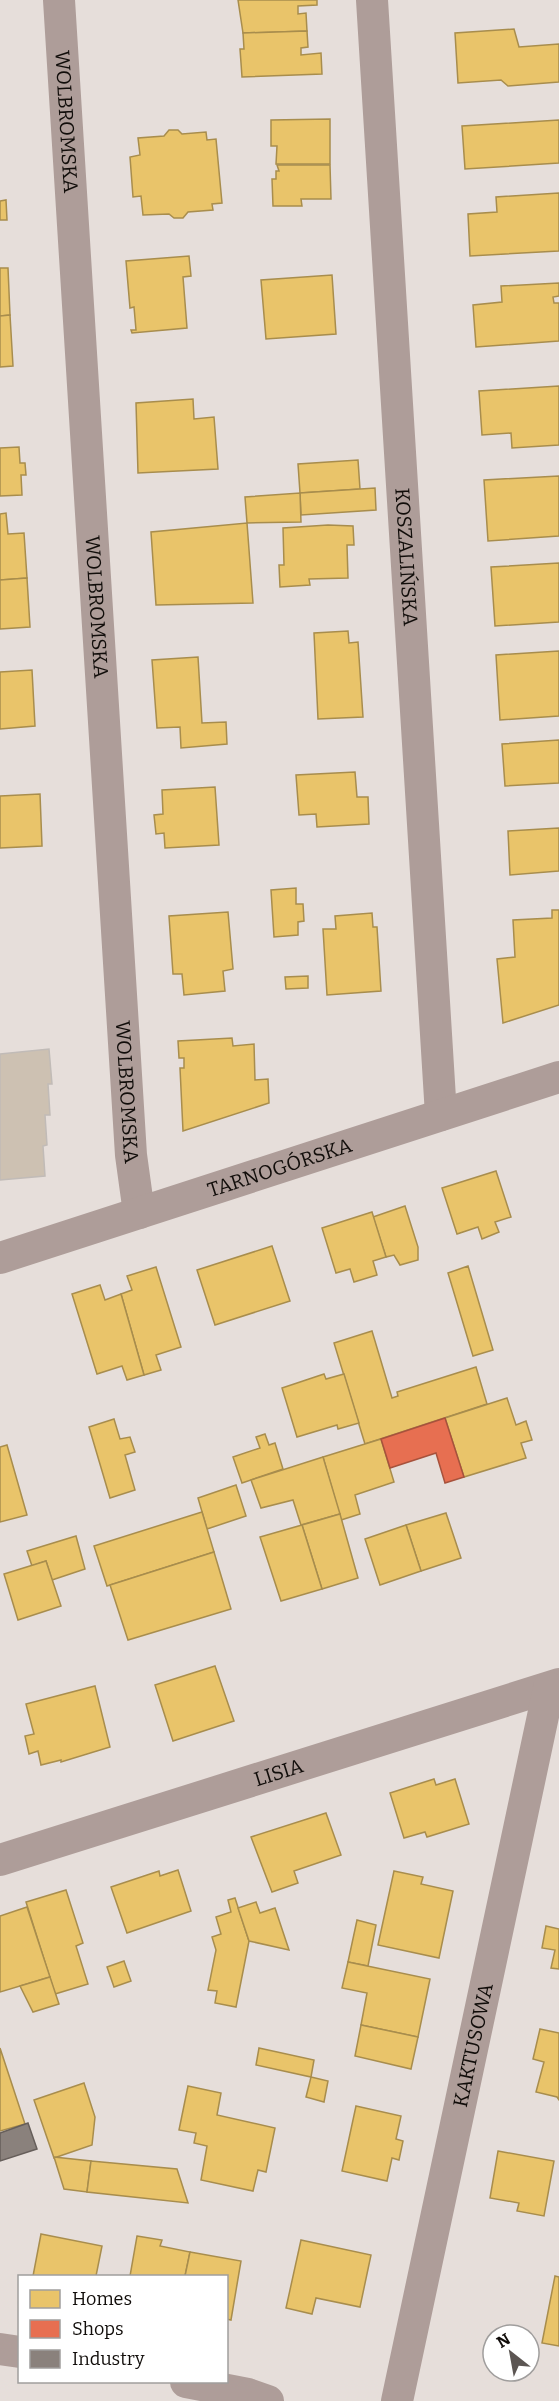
<svg xmlns="http://www.w3.org/2000/svg" width="559" height="2401" font-family="Bitter,serif">
<style>
.homes{fill:#e9c46a;stroke:#a88d4d;stroke-width:1.5}
.shops{fill:#e76f51;stroke:#a7523c;stroke-width:1.5}
.industry{fill:#8a817c;stroke:#665e5a;stroke-width:1.5}
.building{fill:#cdc1b2;stroke:#c1bbb7;stroke-width:1.5}
.lines{fill:none;stroke-linecap:round;stroke-linejoin:round}
.minor{stroke:#ae9d99;stroke-width:32}
.labels{text-anchor:middle;dominant-baseline:central;stroke-width:6;stroke-linejoin:round;paint-order:stroke}
.street-label{font-size:20px;fill:#110d0a;stroke:#fff}
</style>
<rect width="100%" height="100%" fill="#e6deda"/>
<!-- homes -->
<g class="homes">
<polygon points="238,0 317,0 317,5 298,6 298,14 306,13 307,31 243,33"/>
<polygon points="514,29 519,47 559,44 559,82 508,86 501,80 458,83 455,33"/>
<polygon points="307,31 308,47 301,48 301,55 321,53 322,74 242,77 240,49 244,49 243,33"/>
<polygon points="330,119 330,164 276,164 277,146 271,146 271,120"/>
<polygon points="559,120 559,163 465,169 462,126"/>
<polygon points="169,130 178,130 182,134 206,132 207,140 216,139 222,203 212,204 213,210 188,212 183,218 174,218 169,214 143,215 141,196 133,197 130,157 140,155 138,138 164,136"/>
<polygon points="277,165 330,165 331,199 301,199 302,206 273,206 272,179 276,179 276,171 279,171"/>
<polygon points="559,193 559,251 470,256 468,214 497,212 496,197"/>
<polygon points="6,200 7,220 0,220 0,201"/>
<polygon points="189,256 191,276 183,277 187,328 132,333 131,330 136,330 134,307 130,308 126,261"/>
<polygon points="0,268 8,268 10,315 0,316"/>
<polygon points="332,275 336,334 266,339 261,280"/>
<polygon points="559,283 559,296 553,297 554,303 559,303 559,341 476,347 473,305 502,302 501,286"/>
<polygon points="10,315 13,366 0,367 0,316"/>
<polygon points="559,386 559,445 512,448 511,433 482,435 479,391"/>
<polygon points="193,399 194,419 214,417 218,469 138,473 136,403"/>
<polygon points="19,447 20,463 25,463 26,475 21,475 22,495 0,496 0,448"/>
<polygon points="358,460 360,489 300,493 298,464"/>
<polygon points="559,476 559,536 488,541 484,480"/>
<polygon points="375,488 376,510 301,515 300,493"/>
<polygon points="300,493 301,522 247,523 245,497"/>
<polygon points="6,513 8,534 24,533 27,578 0,580 0,514"/>
<polygon points="247,523 253,603 156,605 151,532"/>
<polygon points="328,525 353,526 354,545 347,545 348,578 309,579 310,585 280,587 279,565 284,565 283,528"/>
<polygon points="559,563 559,622 495,626 491,567"/>
<polygon points="27,578 30,627 0,629 0,580"/>
<polygon points="348,631 349,643 358,642 363,717 318,719 314,633"/>
<polygon points="559,651 559,716 500,720 496,655"/>
<polygon points="198,657 202,723 226,722 227,744 181,748 180,727 157,728 152,660"/>
<polygon points="32,670 35,726 0,729 0,672"/>
<polygon points="559,740 559,783 505,786 502,744"/>
<polygon points="355,772 357,797 368,797 369,824 317,827 316,814 299,815 296,775"/>
<polygon points="215,787 219,845 165,848 164,833 156,834 154,815 163,814 162,790"/>
<polygon points="40,794 42,846 0,848 0,796"/>
<polygon points="559,828 559,871 510,875 508,831"/>
<polygon points="296,888 296,904 303,904 304,921 298,922 298,935 274,937 271,890"/>
<polygon points="552,910 559,910 559,1005 503,1023 497,959 515,957 513,920 552,918"/>
<polygon points="228,912 233,969 223,971 225,991 184,995 182,974 173,974 169,916"/>
<polygon points="372,913 373,927 377,927 381,991 327,995 323,929 336,929 335,916"/>
<polygon points="308,976 308,988 286,989 285,977"/>
<polygon points="232,1038 233,1046 254,1044 255,1080 268,1079 269,1103 183,1131 180,1068 184,1068 184,1058 179,1058 178,1041"/>
<polygon points="496,1171 511,1217 495,1222 499,1232 482,1239 478,1227 457,1234 442,1188"/>
<polygon points="405,1206 418,1247 418,1260 400,1265 394,1255 386,1257 373,1217"/>
<polygon points="372,1212 386,1257 373,1261 377,1275 354,1282 350,1269 336,1273 322,1228"/>
<polygon points="272,1246 290,1301 215,1325 197,1270"/>
<polygon points="468,1266 493,1350 473,1356 448,1273"/>
<polygon points="156,1267 181,1347 156,1355 161,1370 144,1375 121,1294 132,1290 127,1276"/>
<polygon points="100,1285 105,1300 121,1294 144,1375 127,1380 122,1366 97,1374 72,1294"/>
<polygon points="372,1331 392,1398 398,1396 397,1392 476,1367 487,1404 365,1444 334,1343"/>
<polygon points="324,1374 326,1379 344,1374 359,1423 338,1429 337,1425 297,1437 282,1388"/>
<polygon points="507,1398 516,1425 526,1421 532,1440 521,1443 526,1458 464,1477 445,1418"/>
<polygon points="114,1419 120,1439 130,1437 135,1452 125,1455 135,1490 110,1498 89,1427"/>
<polygon points="265,1434 269,1445 275,1443 283,1469 242,1483 233,1457 260,1448 256,1437"/>
<polygon points="381,1439 394,1482 355,1495 360,1514 341,1520 323,1457"/>
<polygon points="7,1445 27,1515 0,1522 0,1447"/>
<polygon points="323,1457 340,1514 301,1525 293,1500 261,1508 251,1480"/>
<polygon points="236,1485 246,1516 207,1529 198,1498"/>
<polygon points="202,1512 214,1552 107,1586 94,1546"/>
<polygon points="446,1513 461,1558 421,1571 406,1525"/>
<polygon points="340,1514 358,1578 322,1589 302,1525"/>
<polygon points="302,1525 322,1589 281,1601 260,1537"/>
<polygon points="406,1525 421,1571 380,1585 365,1539"/>
<polygon points="76,1536 85,1569 52,1580 46,1561 32,1566 27,1551"/>
<polygon points="214,1552 231,1609 128,1640 110,1585"/>
<polygon points="46,1561 61,1606 18,1620 4,1574"/>
<polygon points="215,1666 234,1721 173,1741 155,1685"/>
<polygon points="95,1686 110,1747 61,1762 61,1760 41,1765 38,1751 29,1754 25,1736 34,1734 26,1704"/>
<polygon points="434,1779 436,1785 455,1779 469,1824 427,1837 425,1832 404,1838 390,1793"/>
<polygon points="326,1813 341,1855 294,1871 298,1883 272,1892 251,1837"/>
<polygon points="178,1870 191,1911 127,1933 111,1887 159,1871 160,1876"/>
<polygon points="394,1871 423,1877 421,1884 453,1891 439,1958 378,1945"/>
<polygon points="66,1890 83,1943 76,1946 88,1984 55,1994 26,1902"/>
<polygon points="235,1898 249,1941 236,2007 215,2003 217,1991 208,1990 216,1950 212,1937 221,1934 216,1917 231,1912 228,1900"/>
<polygon points="256,1902 260,1913 275,1908 289,1950 249,1941 238,1908"/>
<polygon points="27,1907 50,1977 0,1992 0,1916"/>
<polygon points="357,1920 376,1925 368,1966 348,1962"/>
<polygon points="546,1926 559,1929 559,1969 551,1968 555,1950 542,1948"/>
<polygon points="124,1961 131,1981 114,1987 107,1967"/>
<polygon points="348,1962 430,1979 418,2037 361,2025 367,1993 342,1988"/>
<polygon points="50,1977 59,2004 33,2012 20,1986"/>
<polygon points="361,2025 418,2037 411,2069 355,2056"/>
<polygon points="540,2029 559,2033 559,2100 557,2097 536,2092 544,2062 533,2059"/>
<polygon points="0,2048 25,2124 0,2131"/>
<polygon points="259,2048 314,2060 311,2077 256,2065"/>
<polygon points="311,2077 328,2081 324,2102 306,2097"/>
<polygon points="84,2083 95,2117 92,2145 54,2158 34,2100"/>
<polygon points="188,2086 221,2093 217,2115 275,2128 266,2172 258,2170 253,2191 201,2180 207,2146 194,2143 196,2133 179,2130"/>
<polygon points="356,2106 401,2116 396,2139 403,2141 399,2160 392,2158 387,2181 342,2171"/>
<polygon points="498,2151 554,2161 544,2216 517,2211 519,2203 490,2198"/>
<polygon points="54,2157 91,2161 87,2192 64,2189"/>
<polygon points="91,2161 177,2169 188,2203 87,2192"/>
<polygon points="41,2234 102,2246 96,2276 33,2276"/>
<polygon points="137,2236 162,2240 160,2246 190,2252 185,2276 130,2276"/>
<polygon points="301,2240 371,2255 360,2307 316,2298 312,2314 286,2308"/>
<polygon points="190,2252 241,2261 231,2320 226,2319 226,2276 185,2276"/>
<polygon points="555,2276 559,2277 559,2346 542,2343"/>
</g>
<!-- shops -->
<polygon class="shops" points="445,1418 464,1477 445,1483 436,1453 390,1468 381,1439"/>
<!-- industry -->
<polygon class="industry" points="28,2123 37,2149 0,2161 0,2133"/>
<!-- building -->
<polygon class="building" points="49,1049 52,1084 48,1084 50,1115 45,1115 47,1145 43,1146 45,1176 0,1180 0,1054"/>
<g class="lines">
<!-- minor -->
<g class="minor">
<path id="s1" d="M59,0L131,1155L139,1213"/>
<path id="s2" d="M372,0L441,1115"/>
<path id="s3" d="M0,1258L559,1077"/>
<path id="s4" d="M0,1860L559,1684"/>
<polyline points="0,2349 20,2352"/>
<polyline points="186,2382 248,2394 268,2401"/>
<path id="s5" d="M397,2401L549,1688"/>
</g>
</g>
<g class="labels">
<!-- street labels -->
<g class="street-label">
<text stroke="none"><textPath href="#s1" startOffset="122">WOLBROMSKA</textPath></text>
<text stroke="none"><textPath href="#s2" startOffset="558">KOSZALIŃSKA</textPath></text>
<text stroke="none"><textPath href="#s1" startOffset="608">WOLBROMSKA</textPath></text>
<text stroke="none"><textPath href="#s1" startOffset="1094">WOLBROMSKA</textPath></text>
<text stroke="none"><textPath href="#s3" startOffset="294">TARNOGÓRSKA</textPath></text>
<text stroke="none"><textPath href="#s4" startOffset="292">LISIA</textPath></text>
<text stroke="none"><textPath href="#s5" startOffset="364">KAKTUSOWA</textPath></text>
</g>
</g>
<!-- legend -->
<rect x="18" y="2275" width="210" height="108" fill="#ffffff" stroke="#a09e9d" stroke-width="1.5"/>
<rect x="30" y="2290" width="30" height="18" fill="#e9c46a" stroke="#a09e9d" stroke-width="1.5"/>
<text x="72" y="2305" font-size="18" fill="#110d0a">Homes</text>
<rect x="30" y="2320" width="30" height="18" fill="#e76f51" stroke="#a09e9d" stroke-width="1.5"/>
<text x="72" y="2335" font-size="18" fill="#110d0a">Shops</text>
<rect x="30" y="2350" width="30" height="18" fill="#8a817c" stroke="#a09e9d" stroke-width="1.5"/>
<text x="72" y="2365" font-size="18" fill="#110d0a">Industry</text>
<!-- north arrow -->
<g transform="translate(511 2353) rotate(329)"><circle r="28" fill="#ffffff" stroke="#a09e9d" stroke-width="1.5"/>
<path d="M0-4.5L10 22L0 15L-10 22Z" fill="#5c5653"/>
<text y="-9" font-size="16" font-weight="bold" text-anchor="middle" fill="#110d0a">N</text>
</g>
</svg>
